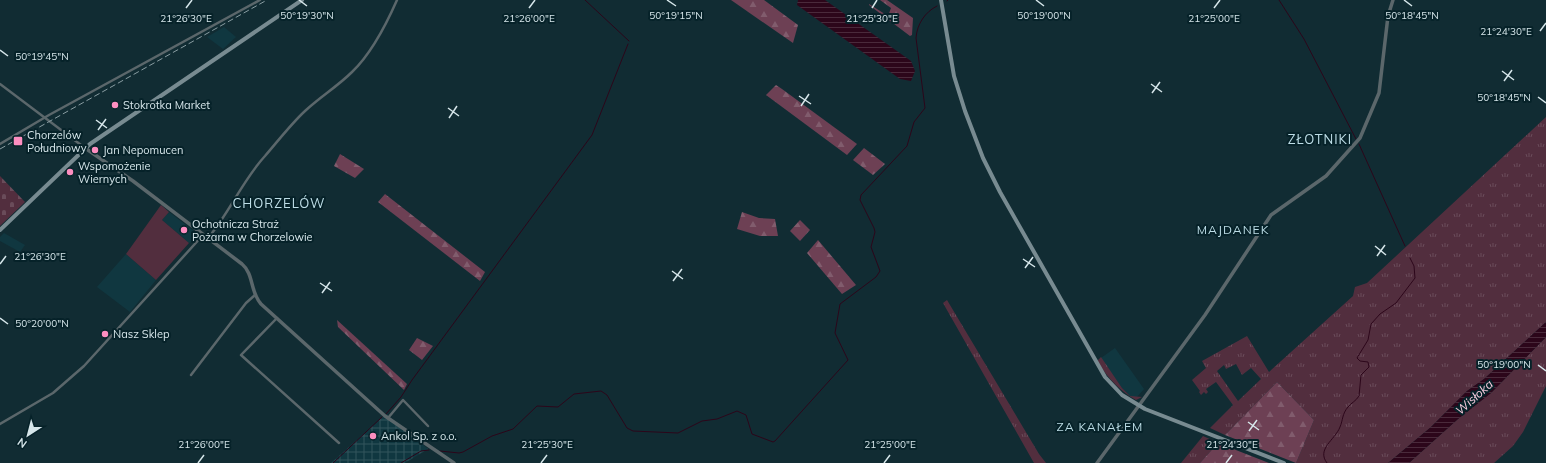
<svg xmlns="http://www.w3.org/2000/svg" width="1546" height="463" font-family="Mulish,sans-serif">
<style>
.built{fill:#103740}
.industrial{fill:url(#industrial-grid)}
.grass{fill:url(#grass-tufts);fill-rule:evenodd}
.forest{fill:url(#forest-firs)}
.cemetery{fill:url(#cemetery-stones)}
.park{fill:#522e3e}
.water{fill:url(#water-rules)}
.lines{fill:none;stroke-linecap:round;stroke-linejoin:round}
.stream{stroke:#2c061a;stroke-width:1}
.minor{stroke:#5b676b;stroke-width:2.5}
.tertiary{stroke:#5b676b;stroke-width:3.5}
.secondary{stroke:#788b91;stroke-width:4}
.rail{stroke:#899da2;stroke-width:1;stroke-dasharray:6 3;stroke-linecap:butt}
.ticks{fill:none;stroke:#d6e6ea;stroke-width:1.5}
.poi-dot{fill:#fd8ec0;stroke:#062229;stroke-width:1.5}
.labels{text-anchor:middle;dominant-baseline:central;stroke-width:4;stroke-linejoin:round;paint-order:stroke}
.poi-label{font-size:11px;fill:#d6e6ea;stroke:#062229;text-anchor:start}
.neighbourhood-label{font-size:12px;letter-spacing:1px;fill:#bddde6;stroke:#062229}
.water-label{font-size:12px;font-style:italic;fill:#fecfe2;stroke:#062229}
.quarter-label{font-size:13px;letter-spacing:1px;fill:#bddde6;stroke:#062229}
.ticks-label{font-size:10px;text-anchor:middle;fill:#d6e6ea;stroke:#062229;stroke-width:4;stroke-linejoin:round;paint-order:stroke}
</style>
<defs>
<pattern id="industrial-grid" width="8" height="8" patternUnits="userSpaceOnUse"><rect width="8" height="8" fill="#103740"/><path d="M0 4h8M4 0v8" fill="none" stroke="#32545c"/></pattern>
<pattern id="grass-tufts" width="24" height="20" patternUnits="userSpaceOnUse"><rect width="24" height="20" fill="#522e3e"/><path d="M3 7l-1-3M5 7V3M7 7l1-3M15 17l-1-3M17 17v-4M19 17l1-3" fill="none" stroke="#6a4c5a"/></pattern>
<pattern id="forest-firs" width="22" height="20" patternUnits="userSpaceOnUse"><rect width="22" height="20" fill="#6d4054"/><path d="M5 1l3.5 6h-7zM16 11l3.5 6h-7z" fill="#815c6d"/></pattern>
<pattern id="cemetery-stones" width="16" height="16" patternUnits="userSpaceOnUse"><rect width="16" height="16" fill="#522e3e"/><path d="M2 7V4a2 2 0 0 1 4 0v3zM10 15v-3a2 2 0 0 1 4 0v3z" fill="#6a4c5a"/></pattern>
<pattern id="water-rules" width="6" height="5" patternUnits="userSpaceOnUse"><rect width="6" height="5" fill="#2c061a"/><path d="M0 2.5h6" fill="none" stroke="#4a2a3b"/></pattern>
</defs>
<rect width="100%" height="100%" fill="#112c33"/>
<!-- built -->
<g class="built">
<polygon points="224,27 236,37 223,49 207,37"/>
<polygon points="169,212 199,235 195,240 189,243 162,220"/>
<polygon points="4,233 25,245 20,252 0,241 0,237"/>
<polygon points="126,254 156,280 130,312 97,287"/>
<polygon points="1115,348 1144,389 1136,398 1130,396 1122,388 1101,358"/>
</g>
<!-- industrial -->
<polygon class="industrial" points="386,414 428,449 405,463 331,463"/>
<!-- grass -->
<g class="grass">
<path d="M1546,117V322L1484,379L1467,391L1431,427L1388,463H1296L1314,420L1277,382L1225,435L1210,428L1233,405L1216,382L1206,389L1208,392L1206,394L1204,392L1201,395L1199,392L1200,391L1192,380L1206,368L1202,361L1247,336L1269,372L1353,296L1355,287L1367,283ZM1236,364L1242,375L1251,368L1261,379L1238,401L1217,371L1224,365L1226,369Z"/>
<polygon points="947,300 1039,454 1046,463 1034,463 943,303"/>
<polygon points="1546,337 1546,386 1523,432 1513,446 1494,463 1409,463 1458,419 1491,393"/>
<path d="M1101,357L1122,388L1130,396L1142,397L1136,400C1121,392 1109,379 1098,363V360Z"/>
<polygon points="1203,436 1218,443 1200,463 1181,463"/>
</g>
<!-- forest -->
<g class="forest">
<polygon points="731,0 764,0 798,25 793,43"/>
<polygon points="880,0 887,0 913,18 912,35 910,36 869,5 869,4 888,16 891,8"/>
<polygon points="776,85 782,89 857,144 847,155 766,95"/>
<polygon points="864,148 885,164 873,175 853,160"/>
<polygon points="340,154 364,169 355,178 334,166"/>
<polygon points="385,194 485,272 480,281 378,202"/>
<polygon points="742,212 759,218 775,219 778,236 760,236 737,229"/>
<polygon points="800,220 810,230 800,241 790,231"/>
<polygon points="818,240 856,285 842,294 807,253"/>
<polygon points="337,320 407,384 404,390 338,327"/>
<polygon points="417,338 433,346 422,360 409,350"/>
<polygon points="1277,382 1314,420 1296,463 1225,435"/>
<polygon points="1218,443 1269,463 1200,463"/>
</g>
<!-- cemetery -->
<polygon class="cemetery" points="0,176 25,202 0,226"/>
<!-- park -->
<polygon class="park" points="161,205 169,212 162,220 189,243 156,280 126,254"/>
<!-- water -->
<g class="water">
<polygon points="798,0 825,0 911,61 915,71 911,81 900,79 797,5"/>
<polygon points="1546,322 1546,337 1491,393 1458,419 1409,463 1388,463 1431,427 1467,391 1484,379"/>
</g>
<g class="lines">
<!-- stream -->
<g class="stream">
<polyline points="585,0 629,41"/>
<polyline points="1279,0 1304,39 1356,139"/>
<polyline points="947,1 948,0"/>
<polyline points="1359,144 1405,246"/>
<polyline points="386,414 401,397 412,380 592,135 628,44"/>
<path d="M440,451L459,453L463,452L492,436L513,429L537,406L558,407L574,394L601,391L607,395L627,428L633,431L678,433L702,421L717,419L737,411L746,415L752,434L773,442L775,441L848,360L835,333L840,304L876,277L880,271L871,247L875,232L874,228L860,200L861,195L907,146L914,122L925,108L916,38C917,24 925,12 937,6"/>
<polyline points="333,463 382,417"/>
<polyline points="401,463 421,451 429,450"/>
<path d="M1327,463C1316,449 1335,440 1340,427C1343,420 1342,414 1348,407C1351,403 1356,401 1359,396L1361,375L1369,367L1368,362L1360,361L1357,358L1368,340L1371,324L1380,314L1396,303L1415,278L1414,266L1410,258"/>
</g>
<!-- minor -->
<g class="minor">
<polyline points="0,84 85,148"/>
<polyline points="0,144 49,115 260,0"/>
<path d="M208,238C230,212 242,181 265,156C278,141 291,124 305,111C320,97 338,86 352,72C372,53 386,25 397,0"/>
<polyline points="277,318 241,355 339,443"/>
<polyline points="191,375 246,303 255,295"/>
<polyline points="388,418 403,400 428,426"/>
<polyline points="0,424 53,393 84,366 203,235"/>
</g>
<!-- tertiary -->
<g class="tertiary">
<path d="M85,148L133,181L242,264C254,274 250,292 261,304L385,416L454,463"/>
<polyline points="1097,463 1205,315 1271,215 1326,176 1360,138 1379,93 1388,16 1393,0"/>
</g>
<!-- secondary -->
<g class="secondary">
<polyline points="941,0 954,76 965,111 983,158 1000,192 1105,377 1122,395 1145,409 1284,463"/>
<polyline points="0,230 90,144 302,0"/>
</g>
<!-- rail -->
<polyline class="rail" points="0,149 267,0"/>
</g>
<!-- ticks -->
<path class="ticks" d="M299,0L307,6M667,0L676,6M1036,0L1044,6M1404,0L1412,6M186,8L192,0M529,8L535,0M872,8L877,0M1214,8L1220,0M1540,31L1546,23M0,50L8,56M1502,71L1514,80M1504,81L1512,70M1151,84L1162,92M1152,93L1160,82M799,96L811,104M1538,97L1546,103M801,106L809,94M448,108L459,116M449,118L457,106M96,120L107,128M98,130L106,119M1375,246L1386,255M1377,256L1385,245M1023,259L1035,267M0,264L6,256M1025,268L1033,257M672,271L683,279M673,281L682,269M320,283L332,291M322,293L330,282M0,318L8,324M1538,365L1546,371M1248,422L1259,430M1249,431L1257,420M198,463L204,455M541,463L547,455M884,463L890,455M1226,463L1232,455"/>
<!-- markers -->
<g class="poi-dot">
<circle cx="115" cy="105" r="4"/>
<rect x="13" y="136" width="10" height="10" rx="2"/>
<circle cx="95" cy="150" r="4"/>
<circle cx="70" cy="172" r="4"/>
<circle cx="184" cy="230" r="4"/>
<circle cx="105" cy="334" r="4"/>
<circle cx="373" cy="436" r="4"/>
</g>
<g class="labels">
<!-- poi labels -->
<g class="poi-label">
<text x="123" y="105">Stokrotka Market</text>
<text x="27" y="135">Chorzelów<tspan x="27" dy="13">Południowy</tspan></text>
<text x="103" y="150">Jan Nepomucen</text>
<text x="78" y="166">Wspomożenie<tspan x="78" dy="13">Wiernych</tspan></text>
<text x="192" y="224">Ochotnicza Straż<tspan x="192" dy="13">Pożarna w Chorzelowie</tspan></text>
<text x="113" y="334">Nasz Sklep</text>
<text x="381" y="436">Ankol Sp. z o.o.</text>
</g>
<!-- neighbourhood labels -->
<g class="neighbourhood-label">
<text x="1233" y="229">MAJDANEK</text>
<text x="1100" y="426">ZA KANAŁEM</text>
</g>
<!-- water labels -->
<g class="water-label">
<text transform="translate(1474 397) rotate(-42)">Wisłoka</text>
</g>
<!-- quarter labels -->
<g class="quarter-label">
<text x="1320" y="139">ZŁOTNIKI</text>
<text x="279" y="203">CHORZELÓW</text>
</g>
</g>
<g class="ticks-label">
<text x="307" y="19">50°19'30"N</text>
<text x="676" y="19">50°19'15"N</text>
<text x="1044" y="19">50°19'00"N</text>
<text x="1412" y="19">50°18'45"N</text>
<text x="186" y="22">21°26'30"E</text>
<text x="529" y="22">21°26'00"E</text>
<text x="872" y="22">21°25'30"E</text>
<text x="1214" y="22">21°25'00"E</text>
<text x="1506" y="35">21°24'30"E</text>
<text x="42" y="60">50°19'45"N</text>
<text x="1504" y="101">50°18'45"N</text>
<text x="40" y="260">21°26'30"E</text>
<text x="42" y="327">50°20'00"N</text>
<text x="1504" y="368">50°19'00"N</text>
<text x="204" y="448">21°26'00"E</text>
<text x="547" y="448">21°25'30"E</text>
<text x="890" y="448">21°25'00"E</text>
<text x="1232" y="448">21°24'30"E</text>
</g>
<!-- north arrow -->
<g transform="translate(28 435) rotate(216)" stroke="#062229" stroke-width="3" paint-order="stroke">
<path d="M0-3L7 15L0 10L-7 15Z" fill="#d6e6ea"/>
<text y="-6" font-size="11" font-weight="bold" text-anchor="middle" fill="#d6e6ea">N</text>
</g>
</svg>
